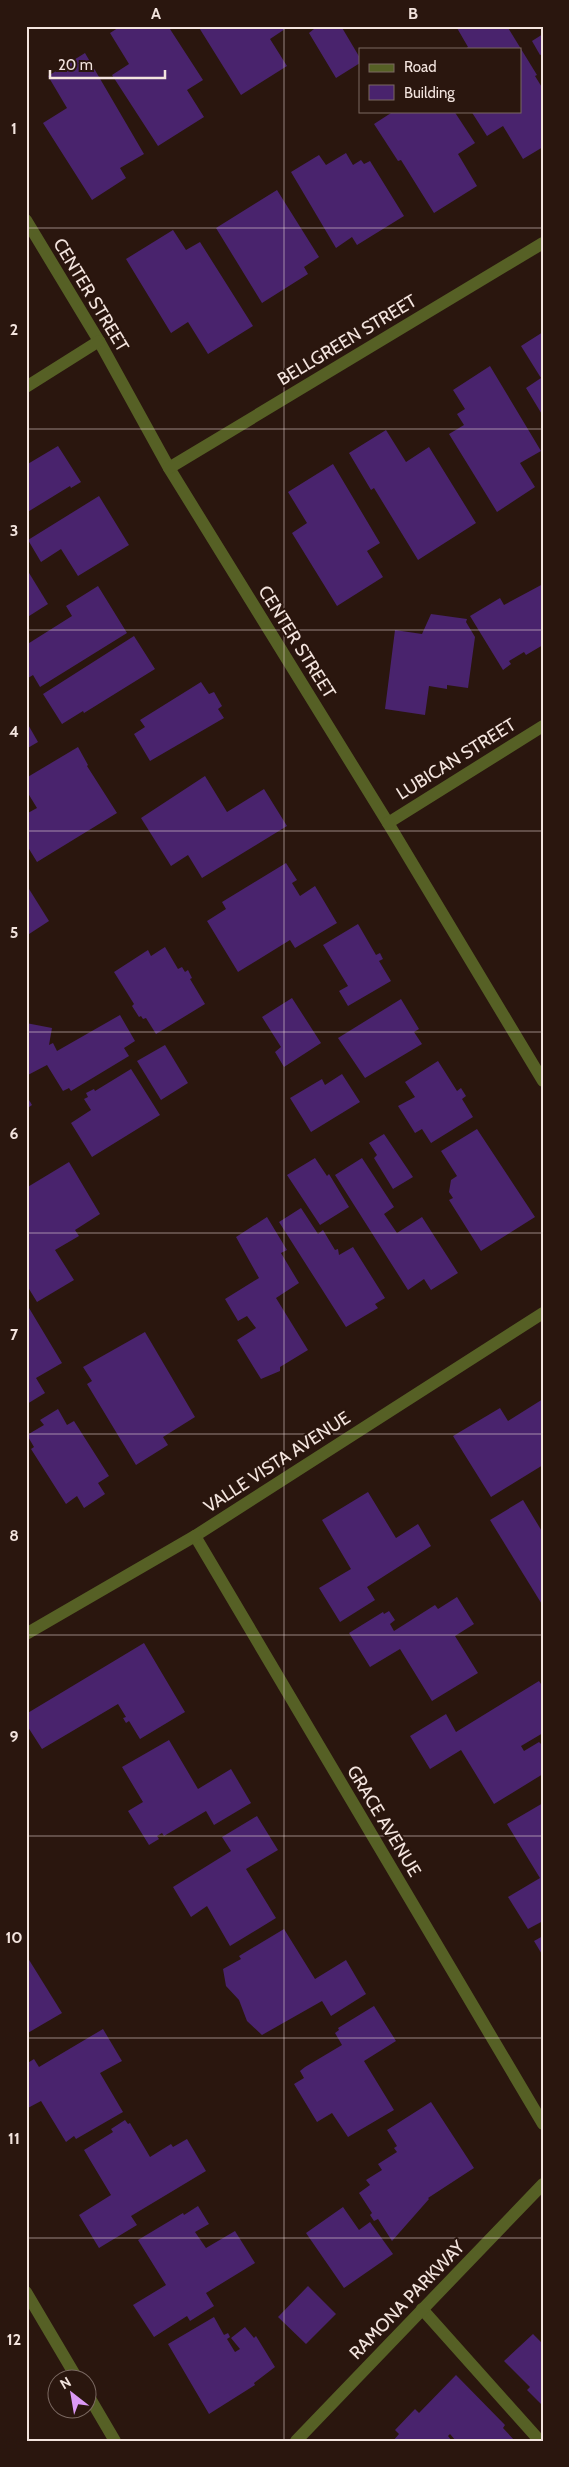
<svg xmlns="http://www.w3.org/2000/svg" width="569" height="2467" font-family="Cabin,sans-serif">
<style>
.building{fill:#49236d}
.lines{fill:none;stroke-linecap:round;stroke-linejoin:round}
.lane{stroke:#566025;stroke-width:12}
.street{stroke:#566025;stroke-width:12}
.grid{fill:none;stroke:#f3e4de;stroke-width:1;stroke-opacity:0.55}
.labels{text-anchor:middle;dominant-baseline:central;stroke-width:4;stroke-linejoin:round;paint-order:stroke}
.street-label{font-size:18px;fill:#f3e4de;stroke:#2a160e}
.neatline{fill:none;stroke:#f3e4de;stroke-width:2}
.grid-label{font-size:16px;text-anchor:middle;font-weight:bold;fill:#f3e4de}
</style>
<rect width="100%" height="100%" fill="#2a160e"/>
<!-- building -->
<g class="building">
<polygon points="121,26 168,26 203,80 187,90 204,117 158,146 112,75 129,64 110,33"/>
<polygon points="198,26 283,26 285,29 270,39 287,66 241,95"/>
<polygon points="312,26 341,26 360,58 360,63 336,78 309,33 314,29"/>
<polygon points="460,26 507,26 537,75 535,76 543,89 543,147 523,159 503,126 487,136 471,111 520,111 520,49 465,49 468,47 457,28"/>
<polygon points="543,34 543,54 540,55 532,41"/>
<polygon points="85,53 144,154 120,168 126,178 92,200 43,123 67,108 48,76"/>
<polygon points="390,111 454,111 475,143 458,154 477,186 434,213 401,160 398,161 374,124 391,113"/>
<polygon points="346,153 353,165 361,160 364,164 370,161 404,216 357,245 352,237 336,248 291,172 319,155 326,165"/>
<polygon points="277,190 319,257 304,267 308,274 262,303 216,228"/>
<polygon points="173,230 186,250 200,242 253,326 208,354 188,322 171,333 126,259"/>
<polygon points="543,332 543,416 526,388 541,378 521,346"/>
<polygon points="490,366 541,451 520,463 535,487 497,512 449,434 464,425 457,414 465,409 453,390"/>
<polygon points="386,430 406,462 429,447 476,523 418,560 374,488 371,490 349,453"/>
<polygon points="58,446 81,482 71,488 70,486 26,513 26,465"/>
<polygon points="333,464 380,543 367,551 383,577 337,606 292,533 307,523 288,492"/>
<polygon points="99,496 129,545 78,576 61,549 41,562 28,540"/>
<polygon points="26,568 48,604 26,618"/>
<polygon points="543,584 543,645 526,655 524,652 509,661 511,664 503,670 470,616 500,598 504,605"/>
<polygon points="98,586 127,633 40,687 33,675 28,678 26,675 26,645 72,616 66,606"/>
<polygon points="431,614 467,619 466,622 475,637 468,688 447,685 447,689 429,686 425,715 385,709 395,630 422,634"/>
<polygon points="134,636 155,669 84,713 83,711 62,724 43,694"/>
<polygon points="201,682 209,694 214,692 222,706 218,709 224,718 150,761 134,734 145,727 140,720"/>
<polygon points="26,721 38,742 26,749"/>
<polygon points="78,747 88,765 87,766 117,813 37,862 26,844 26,814 37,808 26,790 26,778"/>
<polygon points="205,776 227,812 264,789 287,826 202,878 188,855 171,866 141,818"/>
<polygon points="286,863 297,880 292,883 300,896 315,886 337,923 295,948 290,940 238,972 207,921 226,909 222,902"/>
<polygon points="29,889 49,921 26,936 26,891"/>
<polygon points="358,924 376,955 380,953 383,959 379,961 391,981 348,1006 339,991 348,986 323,945"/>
<polygon points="165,947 178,969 182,967 185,972 188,970 192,978 190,979 205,1004 156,1034 146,1018 143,1019 141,1016 139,1017 132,1006 134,1004 114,972 148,950 151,956"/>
<polygon points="292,998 321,1043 284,1067 275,1052 281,1047 262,1017"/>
<polygon points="401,999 419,1029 414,1032 422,1044 365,1078 338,1038"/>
<polygon points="120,1015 135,1041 124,1048 129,1056 71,1091 69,1088 63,1091 47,1065 26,1076 26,1023 52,1028 49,1045 53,1043 57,1051"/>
<polygon points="165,1045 188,1083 161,1100 137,1061"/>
<polygon points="438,1061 457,1091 461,1088 466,1096 462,1099 473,1117 431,1143 422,1129 415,1133 398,1106 415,1097 405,1082"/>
<polygon points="131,1069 160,1115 92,1157 71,1123 91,1110 84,1099 88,1097 86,1093 94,1089 95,1091"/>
<polygon points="342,1074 360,1102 311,1132 290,1098 322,1079 325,1085"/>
<polygon points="26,1095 32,1105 26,1109"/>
<polygon points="477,1129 535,1217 481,1251 449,1200 453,1198 449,1192 451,1180 457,1176 441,1151"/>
<polygon points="384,1134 413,1177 393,1189 374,1158 377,1155 369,1143"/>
<polygon points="315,1158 327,1176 329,1174 349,1207 320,1225 287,1175"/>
<polygon points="362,1158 394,1207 384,1214 397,1233 422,1217 458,1273 431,1290 424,1279 408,1290 335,1175"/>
<polygon points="69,1162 100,1214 75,1230 79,1236 55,1250 74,1280 37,1302 26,1284 26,1188"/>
<polygon points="301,1208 318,1234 323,1230 335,1250 338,1249 339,1255 353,1247 385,1298 375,1304 378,1308 346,1327 279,1222"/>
<polygon points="267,1217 287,1250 281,1253 299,1283 276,1298 308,1350 280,1367 280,1371 261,1379 237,1340 256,1328 247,1316 238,1321 225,1299 259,1278 236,1237"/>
<polygon points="26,1303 62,1363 36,1378 45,1393 27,1404"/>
<polygon points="145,1332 195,1417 163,1437 168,1445 136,1465 87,1384 92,1381 83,1367"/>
<polygon points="543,1399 543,1465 491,1497 453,1436 500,1408 508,1421"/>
<polygon points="58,1409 67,1425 74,1421 109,1476 98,1483 105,1494 84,1508 77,1496 66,1504 31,1449 34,1447 27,1435 44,1425 40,1420"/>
<polygon points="368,1492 396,1538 418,1524 431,1546 367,1587 375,1600 340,1622 319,1588 351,1569 322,1520"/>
<polygon points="523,1500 543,1533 543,1606 490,1520"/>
<polygon points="457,1597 474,1624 455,1636 478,1673 432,1701 400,1649 370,1667 349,1633 383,1612 384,1614 389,1611 395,1620 390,1624 394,1631 435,1605 438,1609"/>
<polygon points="144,1643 185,1712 140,1739 129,1721 126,1723 123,1718 126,1717 118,1704 42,1749 26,1724 26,1714"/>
<polygon points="539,1681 543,1687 543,1733 521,1746 524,1751 539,1742 541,1744 543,1743 543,1774 494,1804 461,1750 430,1769 410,1736 446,1714 456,1732"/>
<polygon points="169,1740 198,1789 231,1769 251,1803 214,1825 206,1811 164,1836 162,1833 157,1836 159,1839 149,1845 128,1811 143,1802 122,1767"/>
<polygon points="543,1803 543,1921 528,1929 508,1897 540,1878 507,1824"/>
<polygon points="257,1816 278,1850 246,1869 276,1918 230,1946 207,1906 191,1917 173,1887 231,1851 222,1837"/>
<polygon points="284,1929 315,1979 346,1960 366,1994 331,2016 322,2001 262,2035 247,2021 239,2000 226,1986 223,1969 241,1959 239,1956"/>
<polygon points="543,1936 543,1956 534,1941"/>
<polygon points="26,1955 62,2013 26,2034"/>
<polygon points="374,2006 396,2041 364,2061 394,2110 348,2137 332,2113 317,2122 294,2084 304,2078 300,2071 305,2067 342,2045 335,2033 339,2030 338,2028"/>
<polygon points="103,2029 122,2061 100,2073 123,2112 76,2139 74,2136 66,2142 41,2101 26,2109 26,2064 34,2059 39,2067"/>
<polygon points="431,2102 474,2168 428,2198 429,2199 392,2241 378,2219 374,2221 370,2215 372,2213 359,2193 370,2185 366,2180 382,2170 378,2164 397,2152 394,2148 397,2146 387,2130"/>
<polygon points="125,2120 128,2124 130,2123 150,2157 171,2144 173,2147 187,2139 206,2171 131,2216 137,2225 99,2248 79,2215 111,2195 84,2150 113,2132 111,2129"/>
<polygon points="198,2206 209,2224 195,2232 206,2248 235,2231 255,2263 206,2293 214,2306 190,2321 187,2316 154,2337 133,2305 166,2285 138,2240 183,2213 184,2215"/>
<polygon points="343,2207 359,2230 370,2222 393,2254 344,2288 306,2233"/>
<polygon points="308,2286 336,2314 306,2344 278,2317"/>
<polygon points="214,2317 224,2335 228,2333 230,2337 227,2339 235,2352 240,2349 231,2338 245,2327 254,2338 256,2336 275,2367 254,2383 255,2385 209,2414 168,2344"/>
<polygon points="533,2334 543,2344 543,2406 527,2390 530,2387 504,2361"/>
<polygon points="456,2375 505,2425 503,2428 515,2441 456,2441 450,2434 448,2436 452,2441 393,2441 399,2434 395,2430 415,2409 419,2413"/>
</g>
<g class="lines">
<!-- lane -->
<polyline class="lane" points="422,2309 540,2441"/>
<!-- street -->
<g class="street">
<polyline points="26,220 99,341 169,468 388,823 543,1081"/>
<polyline points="26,387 99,341"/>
<polyline points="169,468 543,243"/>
<polyline points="388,823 543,726"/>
<polyline points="195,1536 543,2124"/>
<polyline points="26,1634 195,1536 543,1313"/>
<polyline points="26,2292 78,2380"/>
<polyline points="88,2395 115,2441"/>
<polyline points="296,2441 543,2184"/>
</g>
</g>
<!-- grid -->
<path class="grid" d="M284,26V2441M26,228H543M26,429H543M26,630H543M26,831H543M26,1032H543M26,1233H543M26,1434H543M26,1635H543M26,1836H543M26,2038H543M26,2238H543"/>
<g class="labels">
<!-- street labels -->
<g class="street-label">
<text transform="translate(91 295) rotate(59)">CENTER STREET</text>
<text transform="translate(347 340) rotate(-31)">BELLGREEN STREET</text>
<text transform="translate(297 642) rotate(58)">CENTER STREET</text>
<text transform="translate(456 759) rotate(-32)">LUBICAN STREET</text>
<text transform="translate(277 1462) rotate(-33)">VALLE VISTA AVENUE</text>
<text transform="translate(384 1821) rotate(59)">GRACE AVENUE</text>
<text transform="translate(407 2300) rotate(-46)">RAMONA PARKWAY</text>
</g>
</g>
<!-- border -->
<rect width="569" height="2467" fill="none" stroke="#2a160e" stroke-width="55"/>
<!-- legend -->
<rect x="359" y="48" width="162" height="65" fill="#2a160e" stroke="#7a6861"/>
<rect x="369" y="64" width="25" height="8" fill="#566025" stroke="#7a6861"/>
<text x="404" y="72" font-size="15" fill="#f3e4de">Road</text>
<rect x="369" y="85" width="25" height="15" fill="#49236d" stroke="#7a6861"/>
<text x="404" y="98" font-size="15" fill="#f3e4de">Building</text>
<!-- north arrow -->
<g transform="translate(72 2394) rotate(329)"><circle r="24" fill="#2a160e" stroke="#7a6861"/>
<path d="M0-4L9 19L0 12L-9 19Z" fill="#db99f5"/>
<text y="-8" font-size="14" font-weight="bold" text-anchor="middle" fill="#f3e4de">N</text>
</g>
<!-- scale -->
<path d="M50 70v8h115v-8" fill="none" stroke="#f3e4de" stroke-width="2.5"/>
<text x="58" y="70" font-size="15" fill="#f3e4de" stroke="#2a160e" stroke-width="4" paint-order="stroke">20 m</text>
<rect x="28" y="28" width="514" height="2412" class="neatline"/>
<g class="grid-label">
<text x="156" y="19">A</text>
<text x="413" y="19">B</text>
<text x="14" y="134">1</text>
<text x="14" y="335">2</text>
<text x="14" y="536">3</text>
<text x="14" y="737">4</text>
<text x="14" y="938">5</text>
<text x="14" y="1139">6</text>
<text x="14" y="1340">7</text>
<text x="14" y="1541">8</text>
<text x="14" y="1742">9</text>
<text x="14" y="1943">10</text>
<text x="14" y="2144">11</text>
<text x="14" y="2345">12</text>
</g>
</svg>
